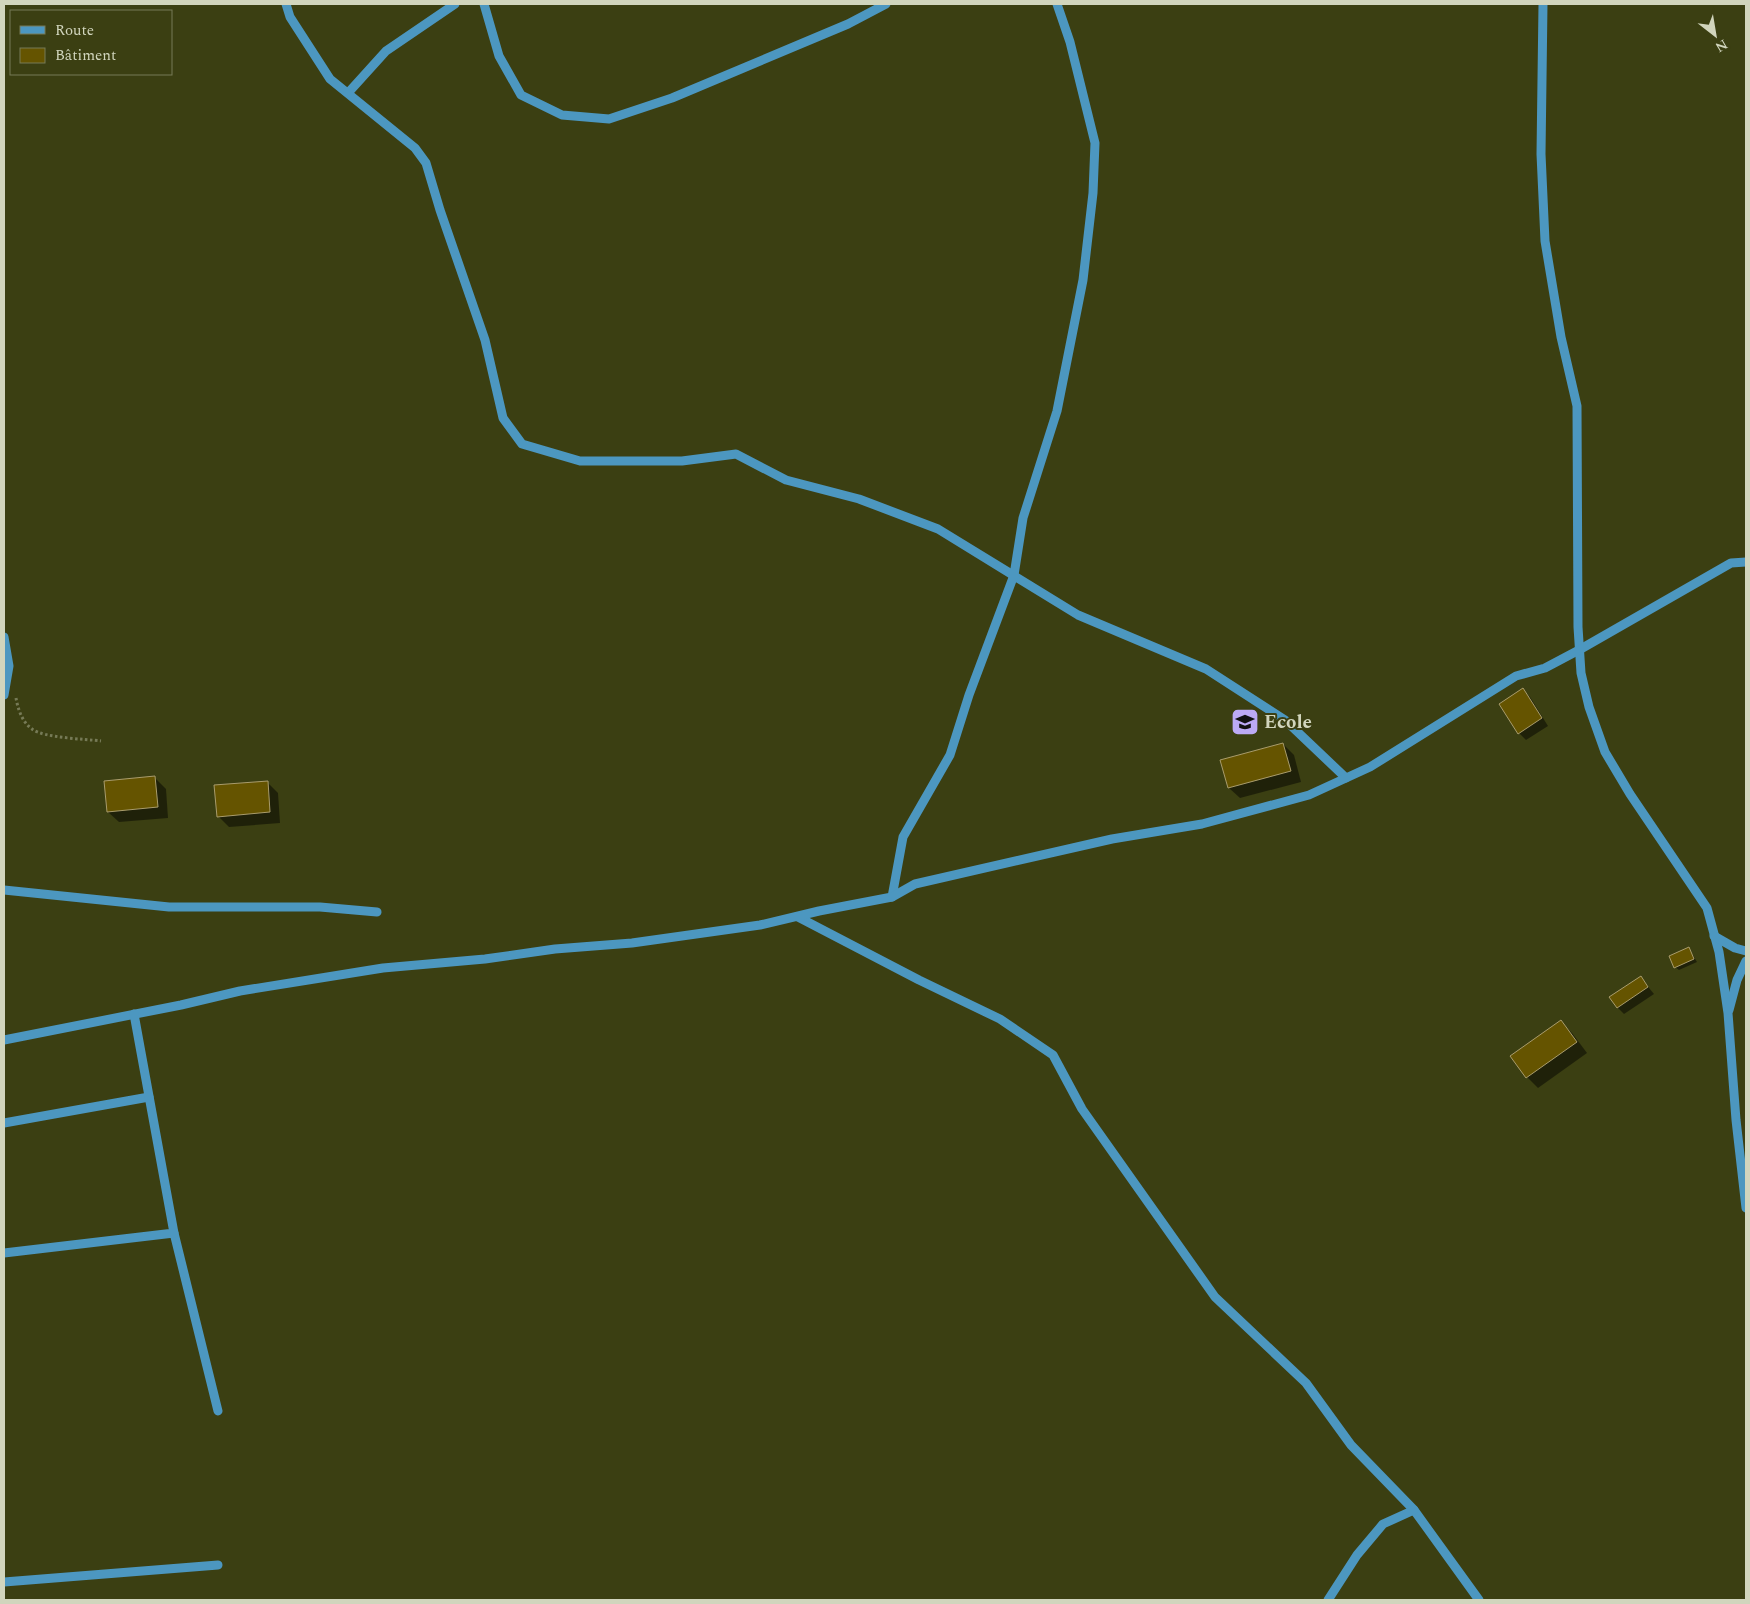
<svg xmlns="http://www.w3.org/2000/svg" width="1750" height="1604" font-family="Spectral,serif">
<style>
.shadow{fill:#0007}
.building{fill:#655400;stroke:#a99c6c}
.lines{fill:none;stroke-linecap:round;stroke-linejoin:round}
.path{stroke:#767a56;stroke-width:3;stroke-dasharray:2.5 2.5;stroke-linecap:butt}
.minor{stroke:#4c97c0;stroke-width:9}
.labels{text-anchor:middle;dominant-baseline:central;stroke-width:4;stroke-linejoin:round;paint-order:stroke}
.poi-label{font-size:19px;font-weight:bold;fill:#d1d5bd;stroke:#3b3f12;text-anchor:start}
</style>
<rect width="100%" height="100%" fill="#3b3f12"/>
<!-- shadow -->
<g class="shadow">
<polygon points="1523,690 1530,697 1548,726 1526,740 1519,733"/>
<polygon points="1283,744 1294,755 1301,782 1240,798 1229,788"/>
<polygon points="155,778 166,789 168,818 119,822 108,812"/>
<polygon points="267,782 278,793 280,823 229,827 218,816"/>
<polygon points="1689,949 1697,962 1679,970 1675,967"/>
<polygon points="1640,977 1654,994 1624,1014 1617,1007"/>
<polygon points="1561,1022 1572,1033 1587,1053 1538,1088 1527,1077"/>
</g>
<!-- building -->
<g class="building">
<polygon points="1523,688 1542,718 1518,734 1499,704"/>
<polygon points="1283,743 1291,771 1228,788 1220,760"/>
<polygon points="155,776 158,807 107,812 104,781"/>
<polygon points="268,781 270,812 217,817 214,785"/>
<polygon points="1689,947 1694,959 1674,968 1669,956"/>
<polygon points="1641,976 1648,987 1617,1008 1609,997"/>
<polygon points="1561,1020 1577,1042 1526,1078 1510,1056"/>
</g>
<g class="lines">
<!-- path -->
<path class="path" d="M16,698C18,709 22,722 32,729C43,738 86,739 101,741"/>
<!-- minor -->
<g class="minor">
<polyline points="286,4 290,17 330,79 415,148 426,163 440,210 485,340 503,418 522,444 580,461 682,461 736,454 786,480 859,499 938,529 1078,615 1206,669 1285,720 1346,778"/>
<polyline points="484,4 499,56 521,95 562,115 609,119 672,98 848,24 886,4"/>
<polyline points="1543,4 1541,154 1545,241 1561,337 1577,406 1578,627 1581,673 1589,707 1605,752 1630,794 1707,908 1719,952 1728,1013 1736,1120 1746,1208"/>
<polyline points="348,93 386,51 455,4"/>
<polyline points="4,637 9,666 4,695"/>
<polyline points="4,890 169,907 320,907 377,912"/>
<polyline points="892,897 903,837 950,755 969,695 1014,575 1023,518 1057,411 1083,280 1093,193 1095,143 1070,42 1057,4"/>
<polyline points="798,917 919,980 1000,1019 1053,1055 1082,1109 1215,1297 1306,1383 1351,1445 1414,1510 1479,1600"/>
<polyline points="1714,936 1735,948 1746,951"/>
<polyline points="1729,1010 1737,980 1746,961"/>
<polyline points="4,1040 181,1005 240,991 383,968 485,959 555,949 632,943 760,925 819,911 892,897 915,884 1112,839 1202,824 1309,795 1370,767 1516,676 1545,668 1579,650 1731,563 1746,562"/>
<polyline points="4,1123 149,1097"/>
<polyline points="174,1233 218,1411"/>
<polyline points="4,1253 174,1233 134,1014"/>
<polyline points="4,1582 218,1565"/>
<polyline points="1328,1600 1357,1555 1383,1524 1414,1510"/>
</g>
</g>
<!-- icons -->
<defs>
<symbol id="school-square" viewBox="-11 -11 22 22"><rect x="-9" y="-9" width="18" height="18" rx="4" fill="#bcaaf5" stroke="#3b3f12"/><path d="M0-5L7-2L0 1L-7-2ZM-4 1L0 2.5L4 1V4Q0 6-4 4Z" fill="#111"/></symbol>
</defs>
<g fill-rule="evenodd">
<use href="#school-square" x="1229" y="706" width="32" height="32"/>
</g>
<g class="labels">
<!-- poi labels -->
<g class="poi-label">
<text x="1264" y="722">Ecole</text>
</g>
</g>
<!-- border -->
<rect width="1750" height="1604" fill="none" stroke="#d1d5bd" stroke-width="10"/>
<!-- legend -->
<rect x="10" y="10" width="162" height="65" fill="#3b3f12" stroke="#777b56"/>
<rect x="20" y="26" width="25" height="8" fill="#4c97c0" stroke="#777b56"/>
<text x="55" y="35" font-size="15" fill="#d1d5bd">Route</text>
<rect x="20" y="48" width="25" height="15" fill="#655400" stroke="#777b56"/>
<text x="55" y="60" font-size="15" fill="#d1d5bd">Bâtiment</text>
<!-- north arrow -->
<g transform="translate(1715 35) rotate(149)" stroke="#3b3f12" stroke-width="4" paint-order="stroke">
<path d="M0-4L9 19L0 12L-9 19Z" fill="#d1d5bd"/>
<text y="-8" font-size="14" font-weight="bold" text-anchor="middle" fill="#d1d5bd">N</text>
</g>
</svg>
